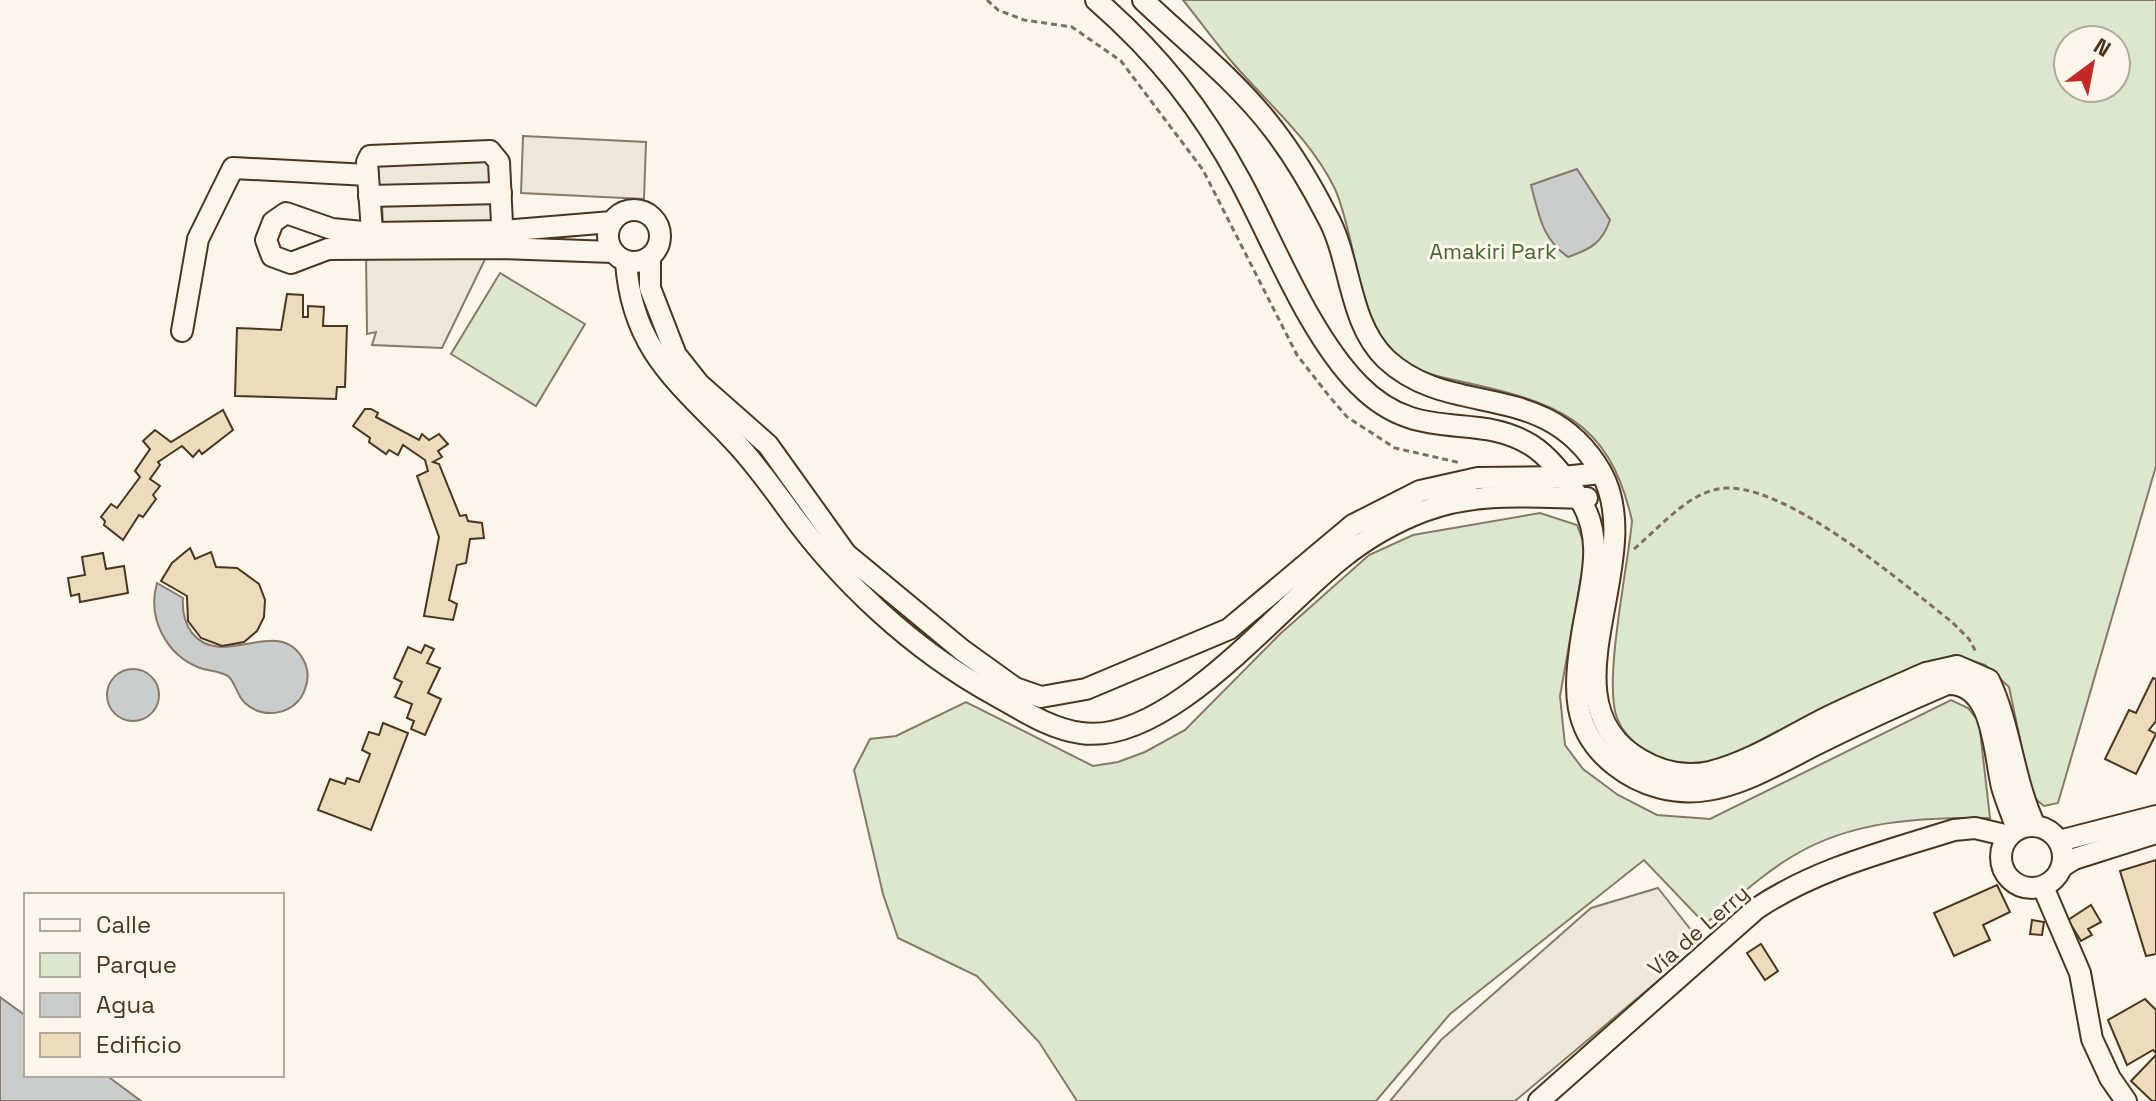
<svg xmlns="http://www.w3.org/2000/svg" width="2156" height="1101" font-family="'Space Grotesk',sans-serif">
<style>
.green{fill:#dce7d0;stroke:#887966;stroke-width:2;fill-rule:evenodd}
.parking{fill:#ede7d9;stroke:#887966;stroke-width:2}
.water{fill:#c9cecd;stroke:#887966;stroke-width:2}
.building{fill:#ecdcbc;stroke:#4a3520;stroke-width:2}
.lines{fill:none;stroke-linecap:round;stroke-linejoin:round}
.minor-casing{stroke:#4a3520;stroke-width:24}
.path{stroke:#7f6f5c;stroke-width:3;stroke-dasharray:6 4;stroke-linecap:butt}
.minor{stroke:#fbf6e9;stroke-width:20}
.labels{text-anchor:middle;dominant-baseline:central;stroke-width:6;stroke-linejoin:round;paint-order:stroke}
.park-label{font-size:22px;fill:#436837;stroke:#fbf6e9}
.street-label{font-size:22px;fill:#4a3520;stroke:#fbf6e9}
</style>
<rect width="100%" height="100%" fill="#fbf6e9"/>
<!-- green -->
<g class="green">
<path d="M1183,0H2156V466L2058,803L2044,806L2032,796L2009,687L1985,665L1954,655L1740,753C1722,758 1698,769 1679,765C1655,760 1626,742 1617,718C1603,681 1628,567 1632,521C1609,417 1554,402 1459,381C1434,376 1406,370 1389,349C1357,311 1355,234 1335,189C1311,139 1267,103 1232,62C1215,42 1200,21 1183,0ZM2068,40H2116V88H2068Z"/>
<polygon points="500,273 585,324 536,406 451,354"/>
<path d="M1540,513L1577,525L1586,549L1560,696L1565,745L1583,769L1618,795L1657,815L1710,819L1951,700L1968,708L1979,722L1990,818C1923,817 1852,820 1793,856C1762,874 1733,902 1705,924L1644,860L1450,1014L1376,1101H1077L1039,1042L977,976L898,938L883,894L854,770L870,739L896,736L966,702L1093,766L1118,762L1145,752L1185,730L1280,634L1369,555L1413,535Z"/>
</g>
<!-- parking -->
<g class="parking">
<polygon points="523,136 646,142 644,199 521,193"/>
<polygon points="491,161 492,189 379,192 378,164"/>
<polygon points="498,199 499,225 383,228 382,203"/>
<polygon points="488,253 442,348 372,345 376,332 367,334 366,254"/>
<polygon points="1658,888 1702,944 1515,1101 1390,1101 1441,1040 1591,908"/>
</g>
<!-- water -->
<g class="water">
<path d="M1577,169L1610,220C1602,243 1591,249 1568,257C1542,239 1539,215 1531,185Z"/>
<path d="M157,583L183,598C182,611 184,622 192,633C223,671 278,614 303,659C308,668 309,679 305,689C297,714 264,721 245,703C237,696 236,684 229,677C222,671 208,671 200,668C166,655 147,618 157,583Z"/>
<circle cx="133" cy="695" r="26"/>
<polygon points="0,997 26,1016 26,1075 106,1075 141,1101 0,1101"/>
</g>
<!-- building -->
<g class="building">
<polygon points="287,294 303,295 303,317 308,317 308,306 324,307 323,326 347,326 345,387 337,387 336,399 235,396 237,328 281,330"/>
<polygon points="365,409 371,409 378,413 376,417 419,440 422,434 429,440 439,434 448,444 438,451 442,457 433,462 439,464 460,516 466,515 468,521 482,523 484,538 470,539 466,563 457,565 449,600 457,604 453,620 424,616 439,537 417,476 428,471 425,460 403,445 398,455 389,450 386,454 369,442 370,438 353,426"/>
<polygon points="223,410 233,430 202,454 199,450 193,457 182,446 158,462 160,465 150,479 160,486 153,495 156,499 143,517 139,515 123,540 104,525 105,521 101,517 111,504 117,508 140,477 135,471 150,449 143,441 155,430 171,442"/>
<polygon points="190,548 195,559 211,552 216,567 237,568 259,584 265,600 264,617 257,631 244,642 222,646 201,638 188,621 187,596 161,581 172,563"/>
<polygon points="103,553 106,569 124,566 128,593 80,602 79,594 71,596 68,578 85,575 82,557"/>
<polygon points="425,645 434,649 427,663 440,668 428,693 441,699 425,735 411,729 414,721 407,718 412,704 395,697 402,682 394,678 408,647 421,653"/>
<polygon points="2153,678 2156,679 2156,721 2149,730 2156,734 2136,774 2105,759 2129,710 2136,713"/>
<polygon points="383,723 408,733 371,830 318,810 330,779 345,784 347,778 359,782 370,754 362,750 369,732 379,735"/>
<polygon points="2156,860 2156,954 2146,956 2120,871"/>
<polygon points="1997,885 2010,912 1983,925 1990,940 1954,956 1934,913"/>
<polygon points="2091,905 2101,922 2088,929 2092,935 2081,941 2068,920"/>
<polygon points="2032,920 2044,922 2042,935 2030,934"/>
<polygon points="1761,944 1778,971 1765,980 1747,953"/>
<polygon points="2145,999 2156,1010 2156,1053 2153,1050 2127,1065 2108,1020"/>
<polygon points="2156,1055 2156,1101 2152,1101 2131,1081"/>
</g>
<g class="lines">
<defs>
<g id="minor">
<path d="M1096,0C1159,55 1201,108 1241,182C1274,244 1310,336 1359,385C1419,446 1474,410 1531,445C1550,457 1564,477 1577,495C1608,538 1589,588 1582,635C1574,688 1570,731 1616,766C1641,786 1675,795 1707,790C1747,784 1786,759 1821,742C1863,721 1905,702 1947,684C1994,681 1994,755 2002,787C2006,801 2012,815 2017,829"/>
<path d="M1143,0C1187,42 1237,81 1274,130C1294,156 1311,185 1326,214C1352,259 1347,321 1386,359C1451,420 1546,377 1601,472C1651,560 1537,701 1641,760C1663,773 1686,777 1710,772C1753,761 1791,735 1830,716C1861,701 1894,687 1926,673L1957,666L1989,680C2011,727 2013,779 2035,826"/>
<polyline points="369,196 501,193"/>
<circle cx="634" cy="236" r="26"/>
<polyline points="612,222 503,231 373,233 332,229 286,213 273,222 266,240 272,256 291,263 328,249 503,248 613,252"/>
<polyline points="373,245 367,162 370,156 490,151 499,162 503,244"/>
<polyline points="650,257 650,288 676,355 699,384 768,445 846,554 962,650 1015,688 1041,697 1086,689 1229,629 1353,525 1420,491 1478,478 1563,477 1601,473"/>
<path d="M626,262C632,350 679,383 734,441C753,461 769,483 785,505C839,581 913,650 995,695C1022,710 1050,729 1081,733C1168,746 1278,608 1342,558C1367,538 1395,522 1424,511C1477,491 1532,497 1587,498"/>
<polyline points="182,331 198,239 233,168 368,175"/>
<circle cx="2032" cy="857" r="31"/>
<polyline points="2059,841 2156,816"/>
<polyline points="2063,866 2074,859 2156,833"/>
<polyline points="2043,887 2080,973 2092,1039 2110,1078 2126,1101"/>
<path d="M1539,1101L1756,909C1815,869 1887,851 1954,830L1975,828L2009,836"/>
</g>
</defs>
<!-- minor casing -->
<use href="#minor" class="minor-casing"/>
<!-- path -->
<g class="path">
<polyline points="987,0 998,10 1024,20 1072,27 1121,61 1203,170 1297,355 1329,396 1347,417 1395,448 1461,463"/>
<path d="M1634,549C1658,529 1686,495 1718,489C1780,477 1903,584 1952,622L1969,639L1977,654"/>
</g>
<!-- minor -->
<use href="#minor" class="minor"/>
</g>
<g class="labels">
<!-- park labels -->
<g class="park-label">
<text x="1493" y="251">Amakiri Park</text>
</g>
<!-- street labels -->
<g class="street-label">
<text transform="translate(1698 930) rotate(-41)">Vía de Lerry</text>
</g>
</g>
<!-- legend -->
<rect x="24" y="893" width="260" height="184" fill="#fbf6e9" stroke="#b4a999" stroke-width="2"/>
<rect x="40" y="919" width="40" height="12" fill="#fbf6e9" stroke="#b4a999" stroke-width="2"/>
<text x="96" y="933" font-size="24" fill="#4a3520">Calle</text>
<rect x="40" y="953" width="40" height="24" fill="#dce7d0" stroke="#b4a999" stroke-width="2"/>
<text x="96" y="973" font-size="24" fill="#4a3520">Parque</text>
<rect x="40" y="993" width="40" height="24" fill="#c9cecd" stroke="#b4a999" stroke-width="2"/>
<text x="96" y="1013" font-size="24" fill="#4a3520">Agua</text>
<rect x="40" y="1033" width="40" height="24" fill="#ecdcbc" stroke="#b4a999" stroke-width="2"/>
<text x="96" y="1053" font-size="24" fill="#4a3520">Edificio</text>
<!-- north arrow -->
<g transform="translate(2092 64) rotate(32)"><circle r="38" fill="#fbf6e9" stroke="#b4a999" stroke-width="2"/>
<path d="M0-6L14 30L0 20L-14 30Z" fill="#c62828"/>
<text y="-12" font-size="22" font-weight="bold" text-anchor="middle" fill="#4a3520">N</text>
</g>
</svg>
